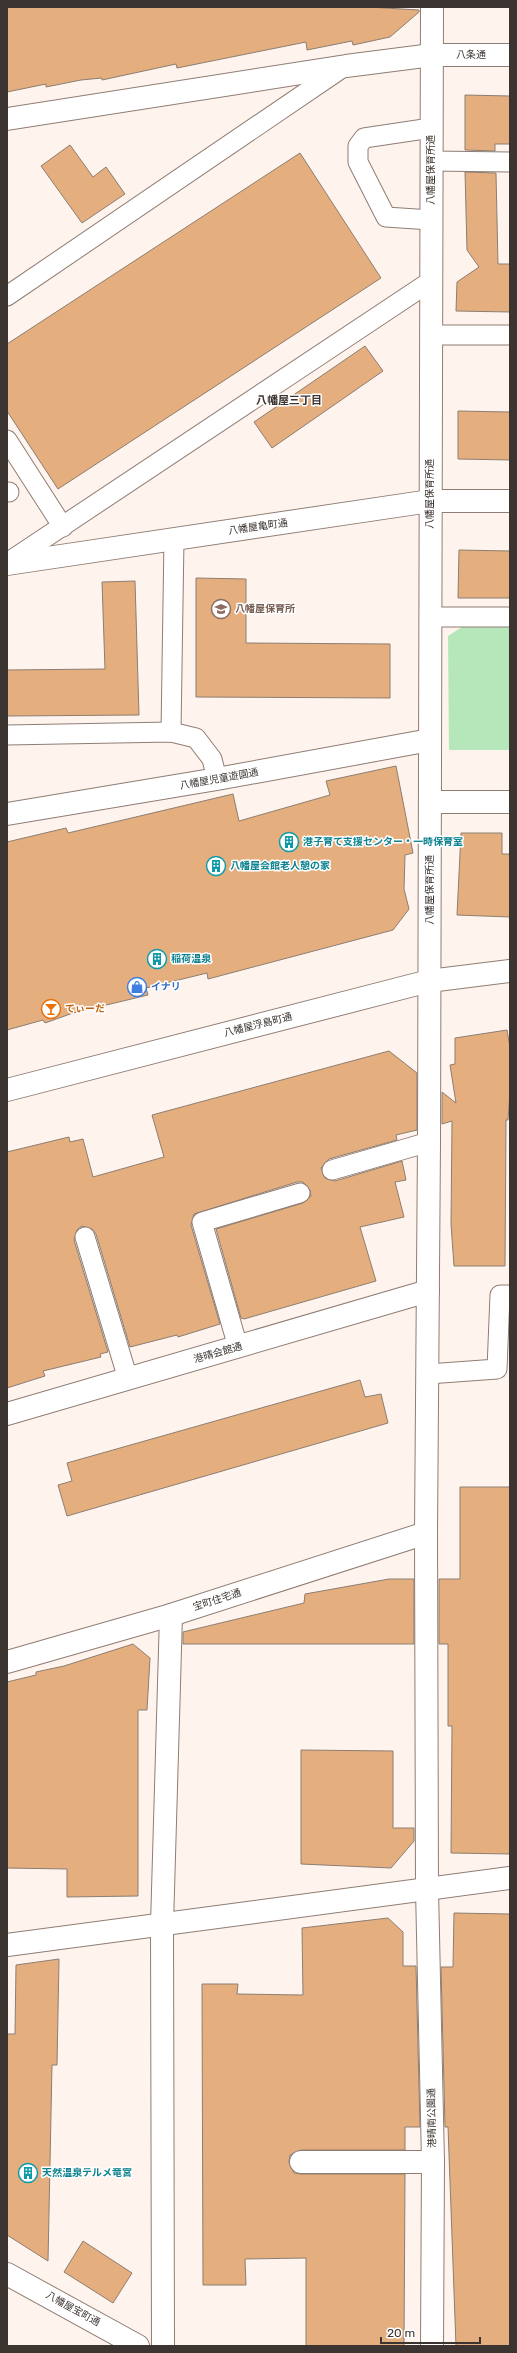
<svg xmlns="http://www.w3.org/2000/svg" width="517" height="2353" font-family="Rubik,'Noto Sans JP',sans-serif">
<style>
.green{fill:#b5e7bb}
.building{fill:#e4ae7f;stroke:#8c7e71}
.lines{fill:none;stroke-linecap:round;stroke-linejoin:round}
.service-casing{stroke:#8f7d74;stroke-width:21}
.minor-casing{stroke:#8f7d74;stroke-width:24}
.tertiary-casing{stroke:#8f7d74;stroke-width:24}
.service{stroke:#fff;stroke-width:19}
.minor{stroke:#fff;stroke-width:22}
.tertiary{stroke:#fff;stroke-width:22}
.labels{text-anchor:middle;dominant-baseline:central;stroke-width:3;stroke-linejoin:round;paint-order:stroke}
.street-label{font-size:10px;fill:#3b3430;stroke:#fff}
.education-label{font-size:10px;font-weight:bold;fill:#785e54;stroke:#fff;text-anchor:start}
.culture-label{font-size:10px;font-weight:bold;fill:#0d838f;stroke:#fff;text-anchor:start}
.shop-label{font-size:10px;font-weight:bold;fill:#366cbe;stroke:#fff;text-anchor:start}
.food-label{font-size:10px;font-weight:bold;fill:#c56008;stroke:#fff;text-anchor:start}
.neighbourhood-label{font-size:11px;font-weight:bold;fill:#3b3430;stroke:#fff}
</style>
<rect width="100%" height="100%" fill="#fff3ed"/>
<!-- green -->
<polygon class="green" points="462,627 510,627 510,750 449,750 448,636"/>
<!-- building -->
<g class="building">
<polygon points="7,7 368,7 419,10 419,12 390,37 353,45 352,41 307,50 306,42 177,68 176,64 102,80 102,78 81,80 46,87 46,84 7,92"/>
<polygon points="465,95 510,96 510,144 495,144 495,151 465,150"/>
<polygon points="70,145 93,177 106,167 125,194 82,223 41,166"/>
<polygon points="300,153 381,278 58,489 7,411 7,344"/>
<polygon points="465,172 496,173 498,264 510,264 510,312 456,311 457,282 479,267 467,250"/>
<polygon points="365,346 383,371 272,448 254,422"/>
<polygon points="458,411 510,412 510,460 458,459"/>
<polygon points="459,550 510,551 510,598 458,598"/>
<polygon points="196,578 246,579 246,643 390,644 390,698 196,697"/>
<polygon points="135,581 139,715 7,716 7,670 105,669 102,582"/>
<polygon points="396,766 413,853 405,855 404,889 409,909 393,930 208,979 207,973 146,988 148,995 73,1013 45,1023 43,1020 7,1030 7,842 66,828 68,833 233,794 239,821 330,795 326,781"/>
<polygon points="461,833 502,833 502,854 510,854 510,917 457,915"/>
<polygon points="507,1030 510,1047 510,1093 508,1120 506,1120 505,1266 454,1266 451,1224 452,1121 442,1124 442,1092 456,1103 450,1065 455,1064 455,1038"/>
<polygon points="389,1051 417,1073 417,1130 396,1135 397,1140 329,1159 321,1168 325,1178 335,1181 402,1161 406,1180 395,1182 404,1217 360,1227 376,1281 244,1319 241,1318 216,1229 303,1203 311,1196 310,1190 303,1182 297,1182 194,1214 191,1225 220,1324 178,1337 177,1335 130,1347 96,1234 92,1229 82,1226 77,1230 74,1240 108,1352 100,1354 101,1357 43,1371 45,1376 7,1388 7,1152 69,1137 70,1142 83,1139 93,1177 164,1157 152,1115"/>
<polygon points="360,1380 365,1397 381,1394 388,1423 67,1516 58,1485 72,1481 67,1463"/>
<polygon points="460,1487 510,1487 510,1854 451,1853 452,1726 448,1726 448,1644 439,1644 439,1579 460,1579"/>
<polygon points="389,1579 414,1579 414,1644 183,1644 183,1632 304,1603 305,1594"/>
<polygon points="133,1644 150,1658 147,1710 138,1710 138,1896 67,1897 67,1869 7,1868 7,1682 36,1675 36,1672 64,1666"/>
<polygon points="301,1750 393,1751 393,1828 414,1828 414,1841 391,1868 301,1864"/>
<polygon points="454,1913 510,1914 510,2346 456,2346 448,2127 445,2127 441,1967 453,1967"/>
<polygon points="388,1918 403,1932 403,1966 416,1966 420,2127 405,2127 405,2150 301,2150 290,2155 289,2162 294,2173 301,2174 405,2174 404,2346 306,2346 306,2258 245,2259 246,2285 203,2285 202,1984 238,1984 237,1994 303,1995 302,1928"/>
<polygon points="59,1959 57,2065 52,2065 48,2261 7,2235 7,2034 15,2034 16,1965"/>
<polygon points="83,2241 132,2273 113,2303 64,2272"/>
</g>
<g class="lines">
<defs>
<g id="service">
<polyline points="431,161 510,162"/>
<polyline points="431,220 386,217 358,162 358,146 364,138 431,128"/>
<polyline points="7,296 345,66"/>
<polyline points="431,335 510,335"/>
<polyline points="7,440 63,527"/>
<polyline points="7,492 9,492"/>
<polyline points="7,563 431,281"/>
<polyline points="430,617 510,617"/>
<polyline points="171,732 174,539"/>
<polyline points="7,735 171,732 196,738 212,759 217,779"/>
<polyline points="332,1170 429,1142"/>
<polyline points="85,1237 128,1379"/>
<polyline points="238,1347 202,1222 300,1193"/>
<polyline points="428,1374 497,1369 500,1295 510,1295"/>
</g>
<g id="minor">
<polyline points="432,7 429,1142 426,1533 427,1889 433,2162 432,2346"/>
<polyline points="7,119 346,66 432,55 510,55"/>
<polyline points="7,564 430,501 510,501"/>
<polyline points="430,802 510,802"/>
<polyline points="7,814 217,779 430,740"/>
<polyline points="7,1414 428,1291"/>
<polyline points="7,1662 171,1615 426,1533"/>
<polyline points="7,1945 510,1878"/>
<polyline points="301,2162 433,2162"/>
<polyline points="7,2274 138,2346"/>
<polyline points="163,2346 162,1925 171,1615"/>
</g>
<polyline id="tertiary" points="7,1090 429,981 510,971"/>
</defs>
<!-- service casing -->
<use href="#service" class="service-casing"/>
<!-- minor casing -->
<use href="#minor" class="minor-casing"/>
<!-- tertiary casing -->
<use href="#tertiary" class="tertiary-casing"/>
<!-- service -->
<use href="#service" class="service"/>
<!-- minor -->
<use href="#minor" class="minor"/>
<!-- tertiary -->
<use href="#tertiary" class="tertiary"/>
</g>
<!-- icons -->
<defs>
<symbol id="school-ring" viewBox="-11 -11 22 22"><circle r="9.5" fill="#fff" stroke="#8d6e63" stroke-width="1.5"/><path d="M0-5L7-2L0 1L-7-2ZM-4 1L0 2.5L4 1V4Q0 6-4 4Z" fill="#8d6e63"/></symbol>
<symbol id="building-ring" viewBox="-11 -11 22 22"><circle r="9.5" fill="#fff" stroke="#0f9aa8" stroke-width="1.5"/><path d="M-4-6H4V6H1V3H-1V6H-4ZM-2.5-4.3h1.7v1.8h-1.7ZM.8-4.3h1.7v1.8H.8ZM-2.5-1h1.7V.8h-1.7ZM.8-1h1.7V.8H.8Z" fill="#0f9aa8"/></symbol>
<symbol id="shop-ring" viewBox="-11 -11 22 22"><circle r="9.5" fill="#fff" stroke="#3f7fe0" stroke-width="1.5"/><path d="M-5-2.5h2.3a2.7 3.5 0 0 1 5.4 0H5L5.5 6h-11ZM-1.5-2.5h3a1.5 2.3 0 0 0-3 0Z" fill="#3f7fe0"/></symbol>
<symbol id="bar-ring" viewBox="-11 -11 22 22"><circle r="9.5" fill="#fff" stroke="#e8710a" stroke-width="1.5"/><path d="M-6-5H6L.8 .8V4.5H3.5V6h-7V4.5H-.8V.8Z" fill="#e8710a"/></symbol>
</defs>
<g fill-rule="evenodd">
<use href="#school-ring" x="210" y="598" width="22" height="22"/>
<use href="#building-ring" x="278" y="831" width="22" height="22"/>
<use href="#building-ring" x="205" y="855" width="22" height="22"/>
<use href="#building-ring" x="146" y="948" width="22" height="22"/>
<use href="#shop-ring" x="126" y="976" width="22" height="22"/>
<use href="#bar-ring" x="40" y="998" width="22" height="22"/>
<use href="#building-ring" x="17" y="2162" width="22" height="22"/>
</g>
<g class="labels">
<!-- street labels -->
<g class="street-label">
<text x="471" y="55">八条通</text>
<text transform="translate(431 170) rotate(-90)">八幡屋保育所通</text>
<text transform="translate(430 494) rotate(-90)">八幡屋保育所通</text>
<text transform="translate(258 527) rotate(-8)">八幡屋亀町通</text>
<text transform="translate(219 779) rotate(-10)">八幡屋児童遊園通</text>
<text transform="translate(430 890) rotate(-90)">八幡屋保育所通</text>
<text transform="translate(258 1025) rotate(-14)">八幡屋浮島町通</text>
<text transform="translate(218 1353) rotate(-16)">港晴会館通</text>
<text transform="translate(217 1600) rotate(-18)">宝町住宅通</text>
<text transform="translate(432 2118) rotate(-91)">港晴南公園通</text>
<text transform="translate(73 2309) rotate(29)">八幡屋宝町通</text>
</g>
<!-- education labels -->
<g class="education-label">
<text x="235" y="609">八幡屋保育所</text>
</g>
<!-- culture labels -->
<g class="culture-label">
<text x="303" y="842">港子育て支援センター・一時保育室</text>
<text x="230" y="866">八幡屋会館老人憩の家</text>
<text x="171" y="959">稲荷温泉</text>
<text x="42" y="2173">天然温泉テルメ竜宮</text>
</g>
<!-- shop labels -->
<g class="shop-label">
<text x="151" y="987">イナリ</text>
</g>
<!-- food labels -->
<g class="food-label">
<text x="65" y="1009">てぃーだ</text>
</g>
<!-- neighbourhood labels -->
<g class="neighbourhood-label">
<text x="289" y="400">八幡屋三丁目</text>
</g>
</g>
<!-- border -->
<rect width="517" height="2353" fill="none" stroke="#3b3430" stroke-width="16"/>
<!-- scale -->
<path d="M381 2337v6h99v-6" fill="none" stroke="#3b3430" stroke-width="2"/>
<text x="387" y="2337" font-size="12" fill="#3b3430" stroke="#ffffff" stroke-width="3" paint-order="stroke">20 m</text>
</svg>
